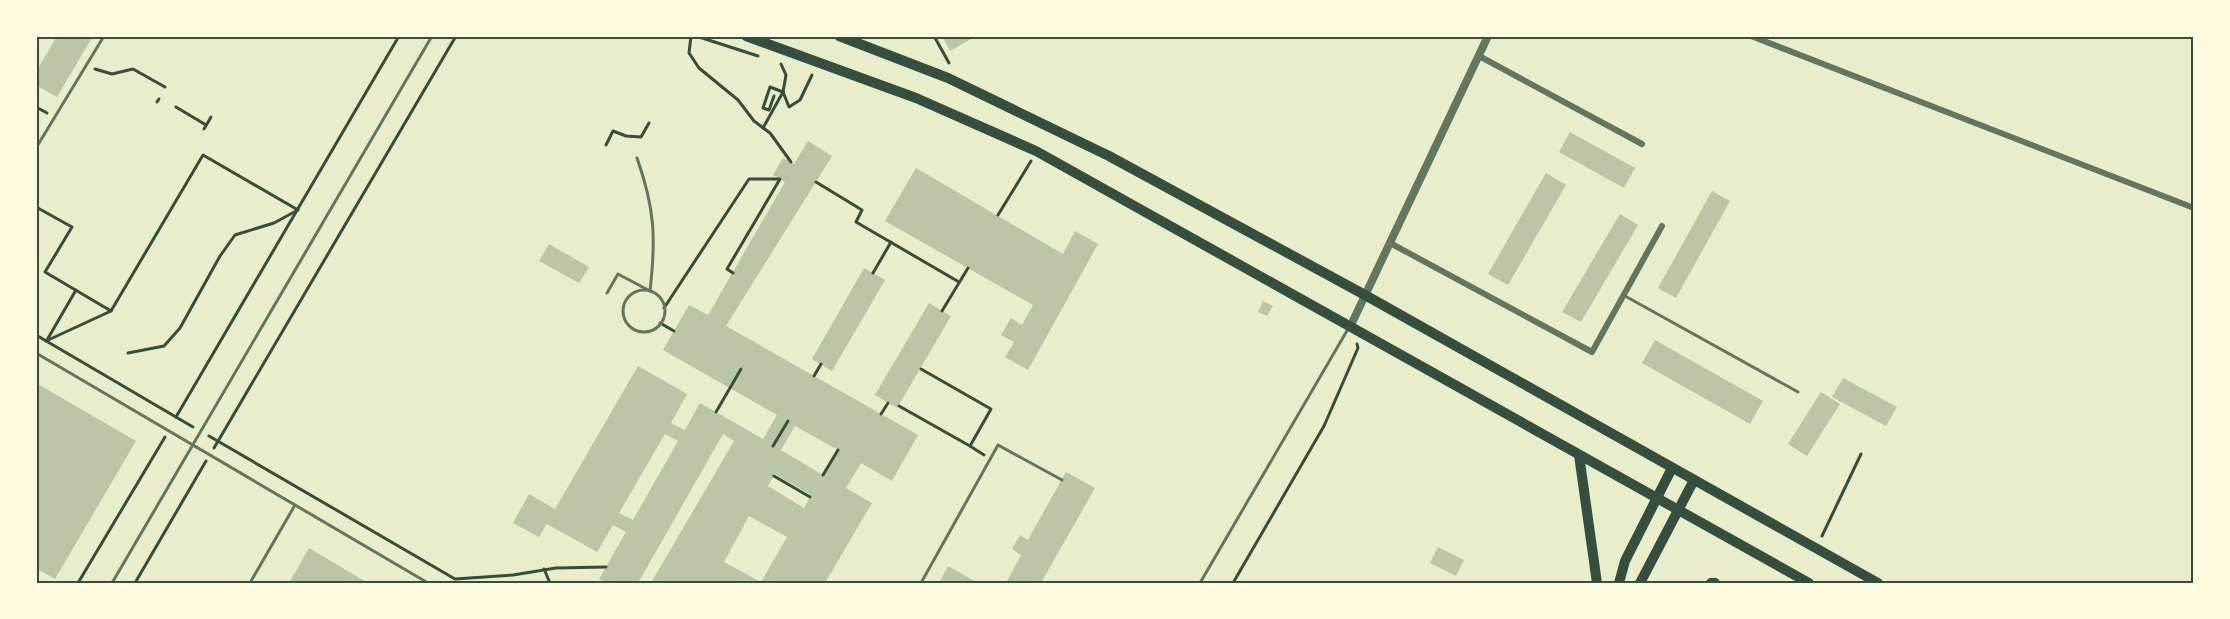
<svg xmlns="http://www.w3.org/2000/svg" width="2230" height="619" font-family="'Roboto Serif',serif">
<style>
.building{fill:#bcc5a7;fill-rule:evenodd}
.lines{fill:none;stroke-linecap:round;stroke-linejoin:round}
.path{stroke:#344e41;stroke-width:3}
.service{stroke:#617663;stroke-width:3}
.minor{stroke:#617663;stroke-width:6}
.tertiary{stroke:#617663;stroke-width:8}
.trunk{stroke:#344e41;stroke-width:10}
.neatline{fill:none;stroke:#344e41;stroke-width:2}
</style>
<rect width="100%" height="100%" fill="#e9edc9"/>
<!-- building -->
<g class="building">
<polygon points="57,36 93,36 57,97 36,85 36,72"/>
<polygon points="942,36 976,36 950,51"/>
<polygon points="1570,132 1635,168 1624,188 1559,152"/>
<path d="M808,141L832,156L726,326L918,435L892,481L861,463L846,488L872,503L825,583H651L734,441L723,434L638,583H606L599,579L626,532L613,525L597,552L547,524L539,537L513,523L529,494L555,509L638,366L687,394L671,423L685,430L700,403L763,439L777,415L663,350L689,305L708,315L785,182L773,175L783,158L794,164ZM795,426L838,450L823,475L781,450ZM665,434L678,441L633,520L619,513ZM775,474L811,495L804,508L768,486ZM749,516L787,537L761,582L724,562Z"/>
<polygon points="916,168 1063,254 1075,231 1098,244 1028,370 1005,357 1014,342 1001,335 1011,318 1022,325 1033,305 885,221"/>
<polygon points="1546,173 1566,185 1508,285 1488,274"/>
<polygon points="1712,191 1730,201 1676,298 1658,288"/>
<polygon points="1620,214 1638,225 1581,322 1562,312"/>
<polygon points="549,244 589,267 579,283 539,261"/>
<polygon points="864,268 885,280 832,371 812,359"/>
<polygon points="1263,301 1273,306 1267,316 1258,312"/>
<polygon points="929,303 951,316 897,408 875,395"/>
<polygon points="1655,340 1763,401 1750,424 1642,363"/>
<polygon points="1843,378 1897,407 1886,426 1832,397"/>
<polygon points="36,383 136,441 55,579 36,568"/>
<polygon points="1821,392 1840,404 1807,456 1788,444"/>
<polygon points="1066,472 1095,488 1041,583 1006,583 1021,555 1012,549 1020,535 1028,540"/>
<polygon points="1438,547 1464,560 1456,576 1430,563"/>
<polygon points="309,548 368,583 289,583"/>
<polygon points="948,566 978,583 939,583"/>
</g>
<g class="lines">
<!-- path -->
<g class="path">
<polyline points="691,36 689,53 699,68 738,100 754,121 770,133 791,162"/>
<polyline points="696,36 758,56"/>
<polyline points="934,36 949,63"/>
<polyline points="95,69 112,74 133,69 165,87"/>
<polyline points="783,92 789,107 800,100 812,75"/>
<polyline points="774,96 769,110 763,108 770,87 783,92 786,75 781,64"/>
<polyline points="157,102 159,99"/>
<polyline points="36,107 47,113"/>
<polyline points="176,107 206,125"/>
<polyline points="763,128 783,92"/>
<polyline points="204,129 211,117"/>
<polyline points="606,145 613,131 626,136 641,137 649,123"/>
<polyline points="816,182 862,210 856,222 959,282"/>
<polyline points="36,207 72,227 45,272 111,311 203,155 298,210"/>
<polyline points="998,215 1031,161"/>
<polyline points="873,273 891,242"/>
<polyline points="664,308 749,179 780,179 727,269 733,273"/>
<polyline points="942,311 968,268"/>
<polyline points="660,323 674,331"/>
<polyline points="36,335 193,427"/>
<polyline points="47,340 76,290"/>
<polyline points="46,341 111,311"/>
<polyline points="128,353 164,346 180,328 220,256 235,235 274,223 296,211"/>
<polyline points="814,376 821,364"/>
<polyline points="899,406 970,446 991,409 921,369"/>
<polyline points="716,412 741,369"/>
<polyline points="881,414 888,403"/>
<polyline points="176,417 399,36"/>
<polyline points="209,436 455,579 513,575 556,568 606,567"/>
<polyline points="773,446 788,421"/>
<polyline points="970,446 984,455"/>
<polyline points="214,448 456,36"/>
<polyline points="823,475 838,450"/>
<polyline points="774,476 810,497"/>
<polyline points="1822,536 1861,454"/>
<polyline points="544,569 550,583"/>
<polyline points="78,583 165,437"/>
<polyline points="135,583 206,461"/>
<polyline points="1233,583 1324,426 1358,348 1357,344"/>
</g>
<!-- service -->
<g class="service">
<polyline points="36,148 104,36"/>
<circle cx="644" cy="311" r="21"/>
<path d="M607,293L618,274L650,291C656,238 655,209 637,158"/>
<polyline points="1625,296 1798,392"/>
<polyline points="36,353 428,583"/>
<polyline points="112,583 432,36"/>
<polyline points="250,583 295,505"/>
<polyline points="921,583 998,445 1062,480"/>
<polyline points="1200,583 1348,329"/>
</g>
<!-- minor -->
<g class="minor">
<polyline points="1751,36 2194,208"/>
<polyline points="1479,56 1642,144"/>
<polyline points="1390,243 1592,352 1662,226"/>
</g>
<!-- tertiary -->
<polyline class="tertiary" points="1351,325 1488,36"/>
<!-- trunk -->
<g class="trunk">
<polyline points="746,36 916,98 1036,151 1809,583"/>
<polyline points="839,36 948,78 1109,156 1365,295 1878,583"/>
<polyline points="1579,455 1597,583"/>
<polyline points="1619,583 1625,561 1672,468"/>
<polyline points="1640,583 1694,480"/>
<polyline points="1711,583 1715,583"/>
</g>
</g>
<!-- border -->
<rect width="2230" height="619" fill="none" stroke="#fefae0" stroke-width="75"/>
<rect x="38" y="38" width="2154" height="544" class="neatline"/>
</svg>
